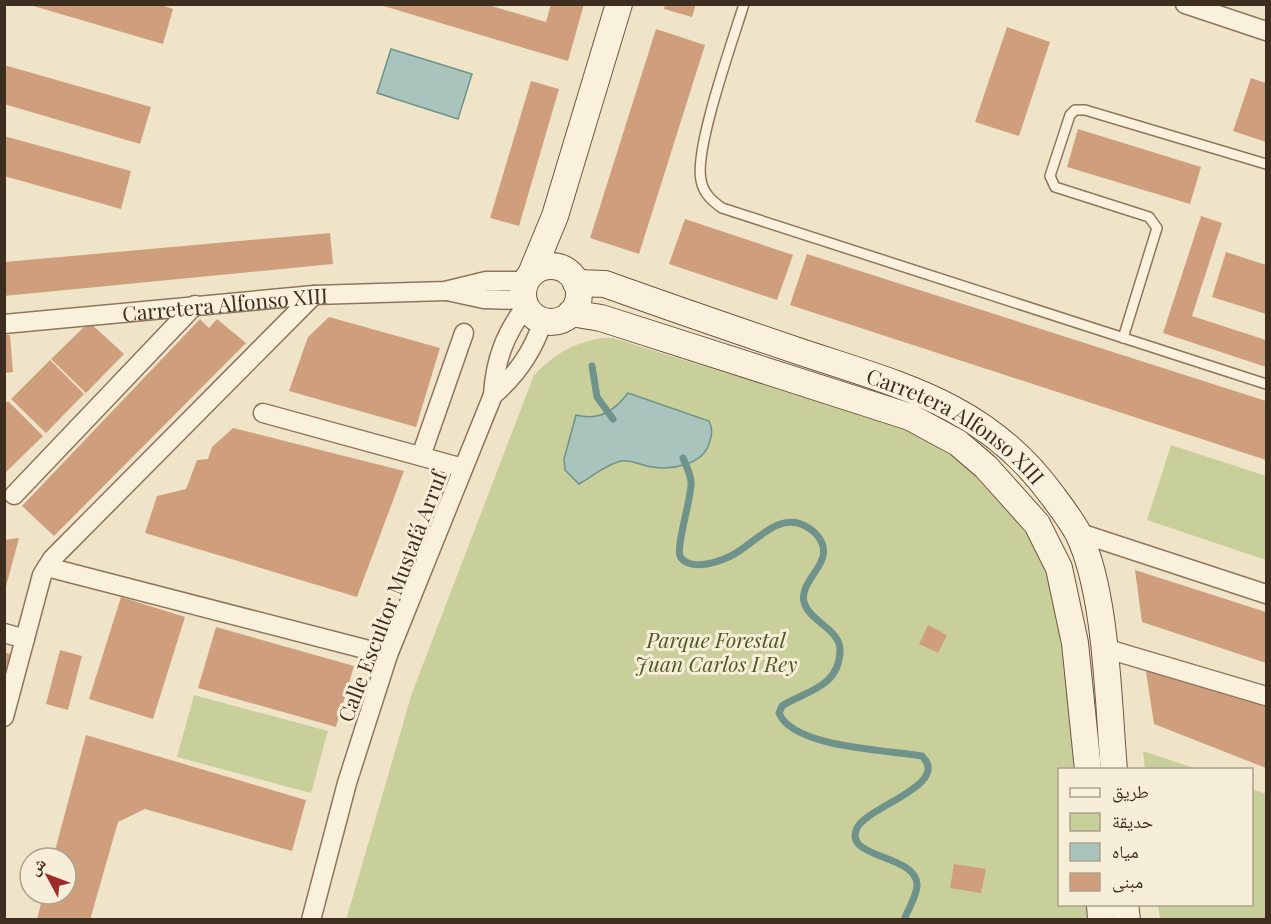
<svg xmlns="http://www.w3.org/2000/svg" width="1271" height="924" font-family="'Playfair Display','Noto Naskh Arabic',serif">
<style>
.green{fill:#c9cf9b}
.water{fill:#a9c4bc;stroke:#6f938a;stroke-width:1.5}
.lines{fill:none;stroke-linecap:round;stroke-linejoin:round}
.stream{stroke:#6f938a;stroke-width:7}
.building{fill:#cf9f7d}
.service-casing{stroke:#8d765c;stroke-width:12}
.minor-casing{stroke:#8d765c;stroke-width:21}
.secondary-casing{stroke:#6f573f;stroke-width:28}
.service{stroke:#faf1dc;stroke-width:9}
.minor{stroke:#faf1dc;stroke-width:18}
.secondary{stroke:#faf1dc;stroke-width:26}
.labels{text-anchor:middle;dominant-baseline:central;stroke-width:6;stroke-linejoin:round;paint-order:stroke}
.street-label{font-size:21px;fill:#3d2e20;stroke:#f7eed8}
.park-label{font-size:21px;font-style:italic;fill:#4d5a26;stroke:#f7eed8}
</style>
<rect width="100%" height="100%" fill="#f0e4c8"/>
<!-- green -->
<g class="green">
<path d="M602,338H613L905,429C955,453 990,483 1022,528C1028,536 1037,544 1041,554C1067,616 1070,702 1078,769L1060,770V904L1091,905L1092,919L346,920L412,693L534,375C555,354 573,343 602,338Z"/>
<polygon points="1171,445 1266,476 1266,560 1147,520"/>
<polygon points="194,695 328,731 311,793 177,757"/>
<polygon points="1143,751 1197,769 1145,769"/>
<polygon points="1252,789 1266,794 1266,919 1160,919 1158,905 1252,904"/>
</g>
<!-- water -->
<g class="water">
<polygon points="391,49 472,74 458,119 377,93"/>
<path d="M628,393L709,421C713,429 712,435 709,444C702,465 672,470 653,467C641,466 632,459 621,461C606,464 592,477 579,484L565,470L564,459L576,415C600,421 614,411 628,393Z"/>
</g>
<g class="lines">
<!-- stream -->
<g class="stream">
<polyline points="592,366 597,397 613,419"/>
<path d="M683,458C686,466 691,474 691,483C692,498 674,550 681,558C693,572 723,561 736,553C758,540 780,511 807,527C814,531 819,536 822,543C831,565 799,581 804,602C809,622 841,629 840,651C839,688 805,691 782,706L779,713C793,748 889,750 922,756C951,785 868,806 857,828C842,859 917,854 917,885C917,896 908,909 904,920"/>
</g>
</g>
<!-- building -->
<g class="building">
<polygon points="159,4 173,9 163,44 30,5"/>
<polygon points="485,4 546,22 551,4 584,4 568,61 380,5"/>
<polygon points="665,4 696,4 692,17 664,9"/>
<polygon points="1007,27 1050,42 1019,136 975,122"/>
<polygon points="656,29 705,45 639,254 590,238"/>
<polygon points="4,65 151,107 140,144 4,104"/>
<polygon points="1251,78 1266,83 1266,142 1233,131"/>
<polygon points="531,81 559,89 519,226 490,218"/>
<polygon points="1078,129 1201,167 1190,204 1067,167"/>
<polygon points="4,136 131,171 121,209 4,176"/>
<polygon points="1201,216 1222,223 1192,316 1266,340 1266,367 1163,333"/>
<polygon points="685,219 793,255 777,300 669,264"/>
<polygon points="330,233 333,264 4,296 4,262"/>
<polygon points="1226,252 1266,265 1266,314 1212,297"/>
<polygon points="807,254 1266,401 1266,460 790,305"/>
<polygon points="329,317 440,348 416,427 289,391 308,337"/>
<polygon points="200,319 209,328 217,319 246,343 54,536 22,506"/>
<polygon points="89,322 124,354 86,393 51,359"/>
<polygon points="4,335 10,335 13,372 4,373"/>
<polygon points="50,360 84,394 46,433 11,399"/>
<polygon points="8,401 43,436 4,474 4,405"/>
<polygon points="233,428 404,471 357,597 145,533 157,496 186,489 197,460 208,459 212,447"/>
<polygon points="19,538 5,590 4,589 4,540"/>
<polygon points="1135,570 1266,612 1266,663 1142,622"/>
<polygon points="121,597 185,617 153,719 89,699"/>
<polygon points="928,625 947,635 938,653 919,644"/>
<polygon points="216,627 354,666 336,727 198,688"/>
<polygon points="60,650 82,656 68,710 46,704"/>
<polygon points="4,652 16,656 4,702"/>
<polygon points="1145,665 1266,706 1266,768 1154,724"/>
<polygon points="86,735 306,800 292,851 145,809 118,822 90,920 37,920 43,894 66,894 66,858 53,858"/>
<polygon points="954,864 986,869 981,893 950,888"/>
</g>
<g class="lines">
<defs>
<g id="service">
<path d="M744,4C733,40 694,149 701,180C703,193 712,201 722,208L1266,384"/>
<polyline points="1123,338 1157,228 1149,217 1055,187 1050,176 1070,115 1075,110 1085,110 1266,164"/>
</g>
<g id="minor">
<polyline points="1185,4 1266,31"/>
<polyline points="447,291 484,299 524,300"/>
<path id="s1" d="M4,324L314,295L445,291L486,281H526"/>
<path d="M493,395C518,374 533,351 543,321"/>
<polyline points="263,413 463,468"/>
<polyline points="421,456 464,333"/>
<polyline points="14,495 195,305"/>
<polyline points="1077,532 1266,594"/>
<polyline points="47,567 388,655"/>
<polyline points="4,633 25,639"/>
<polyline points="1104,648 1266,696"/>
<polyline points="4,717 42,575 52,559 314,295"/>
<path d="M311,920L347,783L388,655L493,395C495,360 505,334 526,306"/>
</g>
<g id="secondary">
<circle cx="551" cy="294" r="28"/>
<polyline points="531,274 555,216 619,4"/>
<path id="s2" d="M576,283L605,284C669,307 733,329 798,351C899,385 986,404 1052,495C1061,507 1071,520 1078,533C1107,592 1108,702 1114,770"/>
<polyline points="571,313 601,318 910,417 958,443 986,467 1037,524 1059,568 1075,643 1088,770"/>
<polyline points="1100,904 1101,920"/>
<polyline points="1125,904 1127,920"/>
</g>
</defs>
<!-- service casing -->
<use href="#service" class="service-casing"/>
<!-- minor casing -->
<use href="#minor" class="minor-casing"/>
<!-- secondary casing -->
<use href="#secondary" class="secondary-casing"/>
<!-- service -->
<use href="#service" class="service"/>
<!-- minor -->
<use href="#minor" class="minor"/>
<!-- secondary -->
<use href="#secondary" class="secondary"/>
</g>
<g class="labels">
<!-- street labels -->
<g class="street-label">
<text stroke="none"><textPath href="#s1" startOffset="222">Carretera Alfonso XIII</textPath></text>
<text stroke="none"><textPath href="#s2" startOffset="410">Carretera Alfonso XIII</textPath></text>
<text transform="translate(391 596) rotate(-69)">Calle Escultor Mustafá Arruf</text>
</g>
<!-- park labels -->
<g class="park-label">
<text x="716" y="639">Parque Forestal<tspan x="716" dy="24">Juan Carlos I Rey</tspan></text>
</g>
</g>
<!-- border -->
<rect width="1271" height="924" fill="none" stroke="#3d2e20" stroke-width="12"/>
<!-- legend -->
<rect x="1058" y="768" width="195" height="138" fill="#f7eed8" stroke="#ada18e" stroke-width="1.5"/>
<rect x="1070" y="788" width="30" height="9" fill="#faf1dc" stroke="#ada18e" stroke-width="1.5"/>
<text x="1112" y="798" font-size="18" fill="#3d2e20">طريق</text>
<rect x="1070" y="813" width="30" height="18" fill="#c9cf9b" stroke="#ada18e" stroke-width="1.5"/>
<text x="1112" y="828" font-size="18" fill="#3d2e20">حديقة</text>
<rect x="1070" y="843" width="30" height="18" fill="#a9c4bc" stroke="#ada18e" stroke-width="1.5"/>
<text x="1112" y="858" font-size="18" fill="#3d2e20">مياه</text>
<rect x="1070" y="873" width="30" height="18" fill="#cf9f7d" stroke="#ada18e" stroke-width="1.5"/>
<text x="1112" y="888" font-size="18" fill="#3d2e20">مبنى</text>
<!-- north arrow -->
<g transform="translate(48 876) rotate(311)"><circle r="28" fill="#f7eed8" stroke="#ada18e" stroke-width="1.5"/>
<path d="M0-4.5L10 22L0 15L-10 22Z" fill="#9e2a2b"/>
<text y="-9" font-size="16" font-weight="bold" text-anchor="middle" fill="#3d2e20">ش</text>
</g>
</svg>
